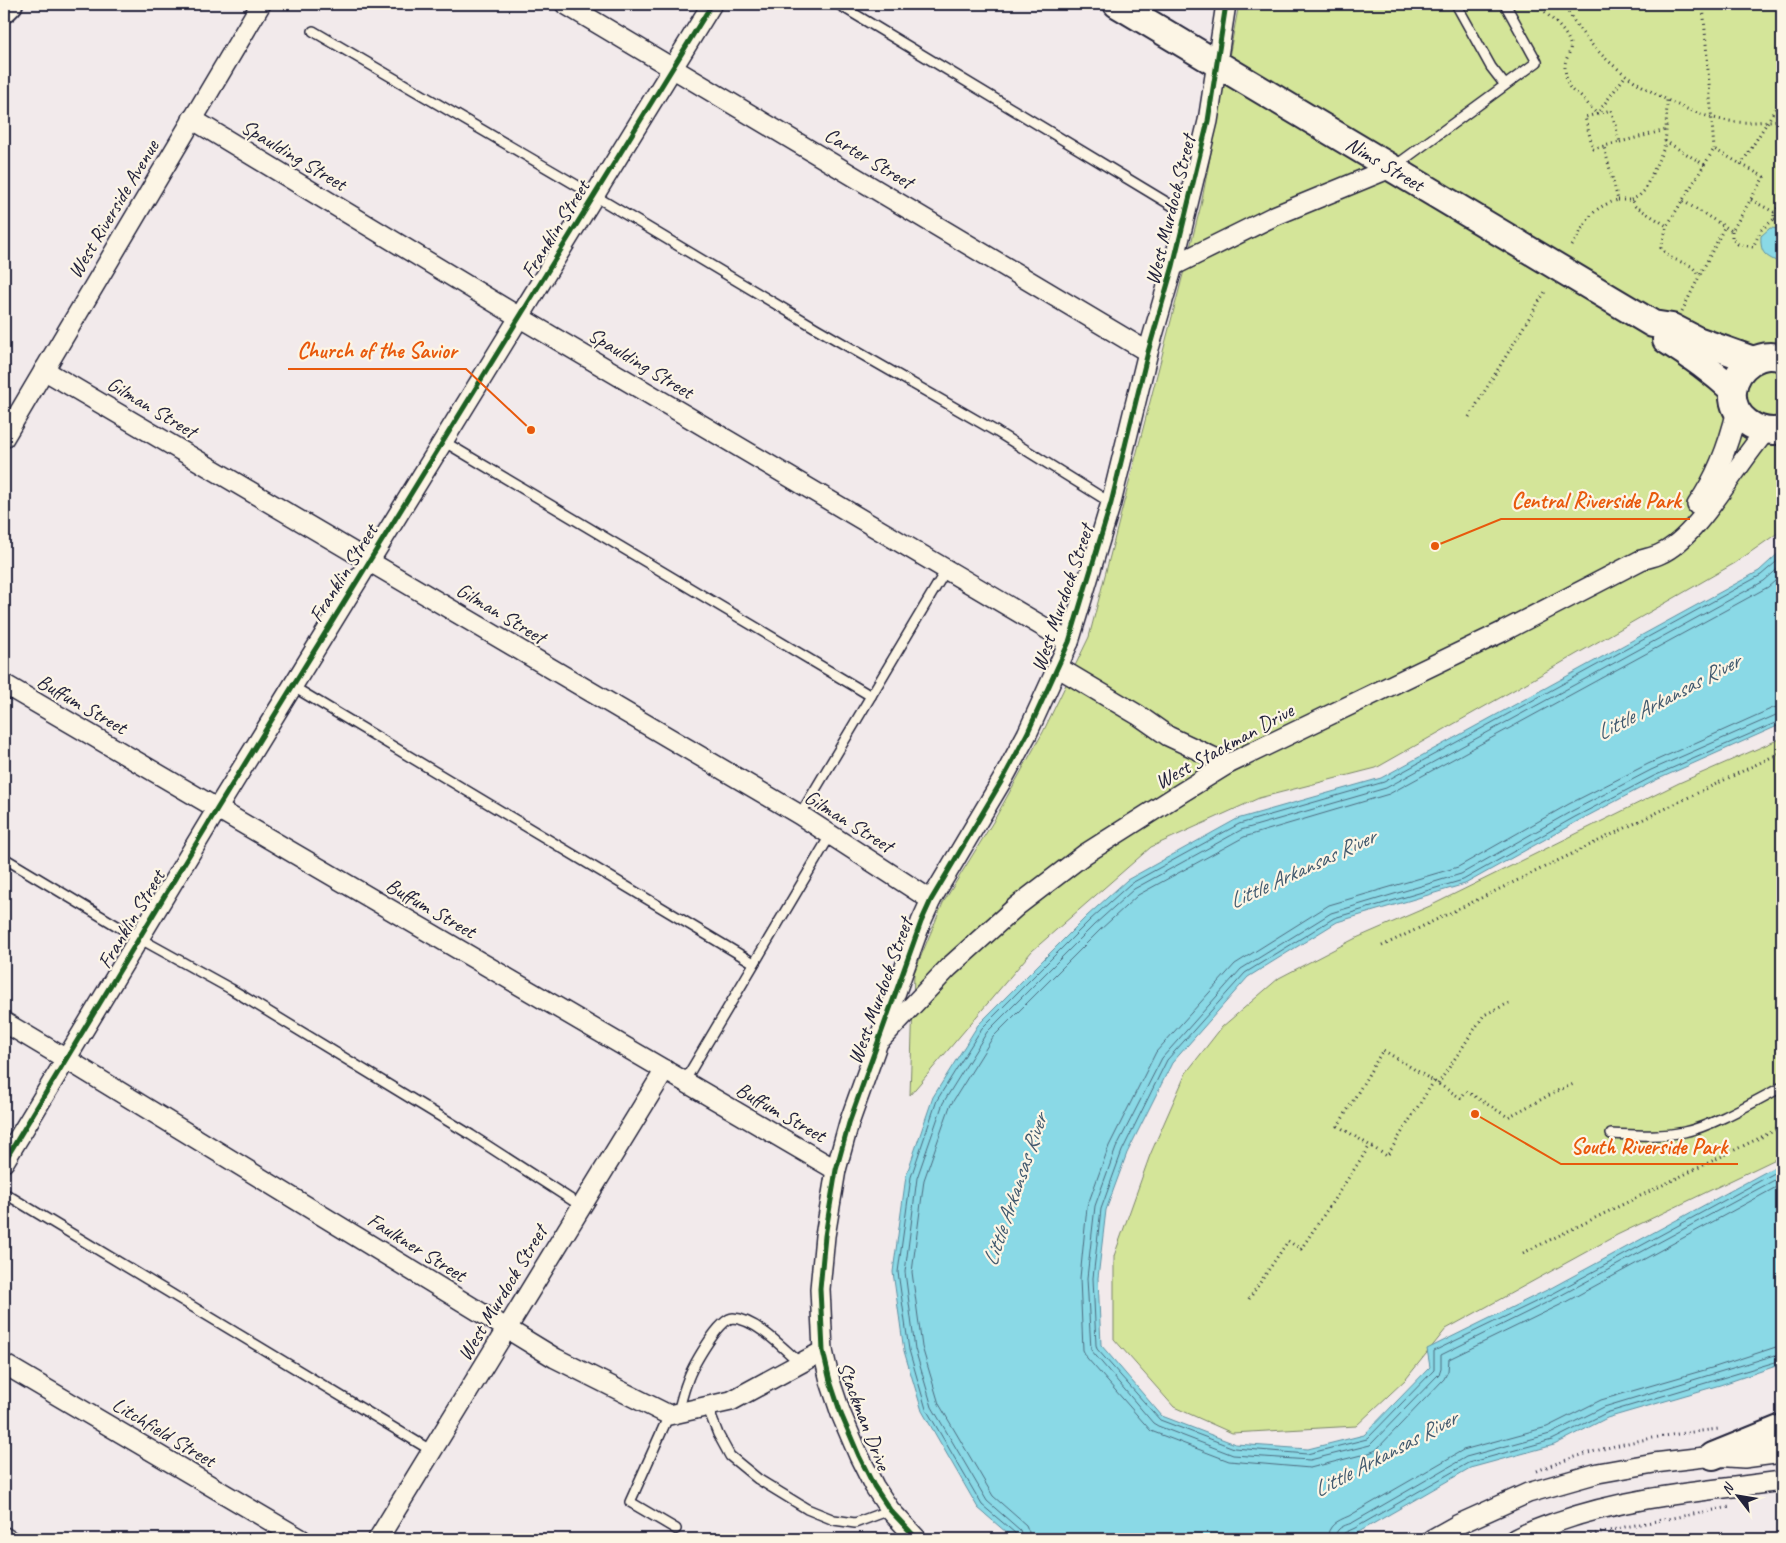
<svg xmlns="http://www.w3.org/2000/svg" width="1786" height="1543" font-family="Caveat,sans-serif">
<style>
.green{fill:#d4e599;stroke:#7b846a}
.water{fill:#8ad9e6;stroke:#6090a2}
.lines{fill:none;stroke-linecap:round;stroke-linejoin:round}
.shore{stroke:#4c6b7f;stroke-width:1}
.lane-casing{stroke:#22223b;stroke-width:12}
.street-casing{stroke:#22223b;stroke-width:22}
.secondary-casing{stroke:#22223b;stroke-width:30}
.path{stroke:#22223b;stroke-width:3;stroke-dasharray:1 4;stroke-linecap:butt}
.lane{stroke:#fcf5e5;stroke-width:9}
.street{stroke:#fcf5e5;stroke-width:19}
.secondary{stroke:#fcf5e5;stroke-width:26}
.cycleway-casing{stroke:#fcf5e5;stroke-width:8}
.cycleway{stroke:#1b5e20;stroke-width:5}
.labels{text-anchor:middle;dominant-baseline:central;stroke-width:4.5;stroke-linejoin:round;paint-order:stroke}
.street-label{font-size:21px;fill:#22223b;stroke:#fcf5e5}
.water-label{font-size:22px;font-style:italic;fill:#41596e;stroke:#fcf5e5}
.leader{fill:none;stroke:#e8590c;stroke-width:2}
.callout-dot{fill:#e8590c;stroke:#fcf5e5;stroke-width:2}
.callout-label{font-size:22px;text-anchor:middle;font-weight:bold;fill:#e8590c;stroke:#fcf5e5;stroke-width:4.5;stroke-linejoin:round;paint-order:stroke}
</style>
<rect width="100%" height="100%" fill="#f2eaeb"/>
<filter id="ink" filterUnits="userSpaceOnUse"><feTurbulence type="fractalNoise" baseFrequency=".02" numOctaves="2"/><feDisplacementMap in="SourceGraphic" scale="10" xChannelSelector="R" yChannelSelector="G"/><feConvolveMatrix kernelMatrix="1 2 1 2 8 2 1 2 1" color-interpolation-filters="sRGB"/></filter>
<g filter="url(#ink)">
<!-- green -->
<g class="green">
<polygon points="1239,4 1782,4 1782,530 1735,563 1535,678 1376,768 1259,798 1151,847 1032,951 910,1095 914,973 943,903 993,822 1043,732 1089,637 1201,205"/>
<polygon points="1782,738 1782,1156 1617,1235 1446,1329 1406,1379 1356,1426 1232,1433 1174,1407 1114,1339 1114,1256 1150,1155 1186,1073 1222,1027 1279,978 1354,939 1430,906 1679,783"/>
</g>
<!-- water -->
<g class="water">
<path d="M1770,228L1782,229V264C1766,256 1760,255 1761,236Z"/>
<polygon points="1782,550 1782,724 1656,780 1578,821 1465,884 1337,922 1248,977 1172,1063 1127,1153 1106,1210 1098,1278 1101,1345 1162,1416 1235,1444 1308,1449 1364,1435 1430,1367 1427,1349 1551,1288 1782,1163 1782,1364 1720,1385 1607,1418 1554,1445 1470,1468 1357,1533 1341,1539 1014,1539 978,1508 922,1411 904,1351 893,1272 906,1176 933,1097 978,1025 1087,916 1127,880 1237,819 1381,778 1759,571"/>
</g>
<g class="lines">
<!-- shore -->
<g class="shore">
<polyline points="1782,706 1773,708 1648,764 1569,804 1458,867 1329,905 1235,964 1156,1052 1109,1146 1087,1207 1080,1278 1083,1350 1087,1358 1151,1431 1229,1461 1310,1468 1369,1453 1376,1450 1444,1379 1448,1371 1449,1359 1560,1305 1782,1184"/>
<polyline points="1782,713 1776,715 1651,770 1572,811 1461,874 1331,913 1241,969 1162,1058 1116,1148 1095,1206 1087,1278 1091,1350 1153,1423 1158,1426 1233,1455 1310,1460 1370,1445 1439,1374 1441,1368 1441,1355 1556,1298 1782,1176"/>
<polyline points="1782,720 1654,776 1575,817 1463,880 1334,918 1245,973 1167,1060 1122,1151 1101,1209 1093,1278 1096,1345 1097,1349 1160,1420 1234,1448 1307,1454 1367,1439 1434,1370 1434,1351 1554,1293 1782,1169"/>
<polyline points="1017,1539 1015,1533 982,1505 926,1409 909,1350 898,1272 911,1177 937,1100 982,1028 1090,920 1130,884 1239,824 1384,782 1761,575 1782,557"/>
<polyline points="1023,1539 1020,1530 987,1501 932,1407 915,1349 905,1272 917,1178 943,1103 987,1032 1094,925 1134,889 1241,830 1386,788 1764,581 1782,565"/>
<polyline points="1030,1539 1029,1532 1026,1525 993,1496 939,1404 922,1347 912,1272 924,1180 950,1106 993,1037 1100,930 1138,895 1244,837 1389,794 1768,587 1782,575"/>
<path d="M1327,1539C1328,1525 1337,1521 1349,1516L1463,1450L1547,1427L1601,1400L1715,1367L1776,1347L1782,1346"/>
<path d="M1335,1539C1335,1528 1343,1526 1352,1523L1466,1457L1550,1434L1604,1407L1782,1353"/>
<polyline points="1341,1539 1344,1533 1355,1528 1468,1463 1552,1440 1606,1413 1782,1360"/>
</g>
<defs>
<g id="lane">
<polyline points="838,4 1186,214"/>
<polyline points="1456,4 1491,67 1505,85"/>
<polyline points="313,31 595,196 816,328 997,432 1111,503"/>
<polyline points="1395,166 1537,62 1505,4"/>
<polyline points="443,441 871,696"/>
<polyline points="292,686 754,963"/>
<polyline points="800,815 946,570"/>
<polyline points="4,858 119,927 231,989 471,1135 581,1206"/>
<polyline points="684,1082 831,834"/>
<path d="M1611,1134C1636,1135 1660,1137 1684,1132C1713,1126 1755,1101 1782,1087"/>
<polyline points="4,1193 432,1451"/>
<polyline points="707,1406 718,1434 730,1456 758,1479 807,1509 834,1520 855,1523 890,1510"/>
<path d="M678,1412C681,1402 683,1392 687,1382C691,1369 719,1318 733,1318C756,1319 784,1349 800,1363"/>
<polyline points="669,1415 630,1502 676,1529"/>
<polyline points="4,1531 17,1539"/>
</g>
<g id="street">
<polyline points="565,4 1148,352"/>
<polyline points="192,119 519,317 1069,642"/>
<polyline points="1173,266 1274,216 1393,167"/>
<polyline points="44,370 800,815 931,900"/>
<polyline points="4,438 261,4"/>
<path d="M1697,505C1717,477 1729,444 1737,410"/>
<polyline points="1059,668 1138,715 1168,736 1228,764"/>
<polyline points="4,684 836,1170"/>
<polyline points="4,1022 66,1059 555,1358 669,1415 731,1401 823,1351"/>
<path d="M882,1038L948,968L1017,906L1085,854L1181,793L1228,764L1502,632L1641,560C1647,558 1654,557 1660,554C1699,537 1736,464 1766,431"/>
<polyline points="4,1162 217,809 712,4"/>
<polyline points="4,1364 301,1539"/>
<polyline points="378,1539 665,1070"/>
<polyline points="917,1539 890,1510 874,1486 859,1456 841,1414 830,1381 823,1351 820,1289 825,1236 836,1170 849,1123 921,922 931,900 1004,777 1027,734 1069,642 1111,503 1148,352 1173,266 1208,121 1226,4"/>
<polyline points="1432,1539 1457,1525 1528,1493 1598,1473 1654,1463 1713,1456 1744,1458 1782,1453"/>
<path d="M1515,1539C1528,1532 1543,1527 1557,1522C1630,1496 1706,1491 1782,1481"/>
</g>
<g id="secondary">
<path id="s1" d="M1117,4L1653,324L1672,327L1697,340L1753,360"/>
<polyline points="4,9 9,4"/>
<path d="M1666,340C1690,355 1712,371 1733,390"/>
<path d="M1782,358C1760,350 1736,367 1733,390C1730,418 1758,435 1782,430"/>
<polyline points="1713,1456 1782,1428"/>
</g>
</defs>
<!-- lane casing -->
<use href="#lane" class="lane-casing"/>
<!-- street casing -->
<use href="#street" class="street-casing"/>
<!-- secondary casing -->
<use href="#secondary" class="secondary-casing"/>
<!-- path -->
<g class="path">
<path d="M1539,4C1547,17 1566,28 1570,44C1572,52 1565,58 1565,66C1565,72 1567,85 1571,89C1573,92 1577,93 1580,96C1586,101 1591,108 1596,113"/>
<path d="M1563,4C1573,20 1583,36 1597,50C1627,82 1686,115 1729,121C1747,124 1765,121 1782,120"/>
<polyline points="1703,4 1714,149"/>
<polyline points="1777,4 1782,26"/>
<polyline points="1597,114 1611,110 1620,142 1593,149 1585,117 1597,114 1626,75"/>
<polyline points="1665,141 1705,165"/>
<polyline points="1620,142 1666,130"/>
<polyline points="1741,165 1782,98"/>
<polyline points="1618,200 1631,200 1635,206 1667,226"/>
<polyline points="1631,200 1639,196 1644,191 1664,148 1666,134 1667,99"/>
<polyline points="1751,200 1774,212 1782,203"/>
<polyline points="1683,201 1732,231 1764,177 1714,149 1667,226 1661,248 1669,257 1691,266 1700,275 1725,226"/>
<polyline points="1774,219 1782,218"/>
<polyline points="1732,231 1732,239 1738,244 1753,247 1761,230 1774,219 1774,212"/>
<path d="M1572,246C1587,222 1589,208 1618,200L1604,147"/>
<polyline points="1682,311 1700,275"/>
<polyline points="1469,417 1546,290"/>
<polyline points="1382,946 1782,752"/>
<polyline points="1434,1081 1387,1156 1338,1126 1383,1050 1461,1098 1466,1091 1508,1117 1557,1091 1576,1083"/>
<polyline points="1438,1084 1484,1015 1509,1003"/>
<polyline points="1523,1253 1782,1127"/>
<polyline points="1249,1299 1288,1241 1301,1249 1369,1147"/>
<path d="M1537,1471C1595,1447 1657,1435 1720,1429"/>
<polyline points="1404,1539 1416,1533"/>
<polyline points="1576,1539 1625,1527 1730,1507"/>
</g>
<!-- lane -->
<use href="#lane" class="lane"/>
<!-- street -->
<use href="#street" class="street"/>
<!-- secondary -->
<use href="#secondary" class="secondary"/>
<defs>
<g id="cycleway">
<polyline points="4,1162 217,809 712,4"/>
<polyline points="917,1539 890,1510 874,1486 859,1456 841,1414 830,1381 823,1351 820,1289 825,1236 836,1170 849,1123 921,922 931,900 1004,777 1027,734 1069,642 1111,503 1148,352 1173,266 1208,121 1226,4"/>
</g>
</defs>
<!-- cycleway casing -->
<use href="#cycleway" class="cycleway-casing"/>
<!-- cycleway -->
<use href="#cycleway" class="cycleway"/>
</g>
</g>
<g class="labels">
<!-- street labels -->
<g class="street-label">
<text transform="translate(294 155) rotate(31)">Spaulding Street</text>
<text transform="translate(869 158) rotate(31)">Carter Street</text>
<text stroke="none"><textPath href="#s1" startOffset="312">Nims Street</textPath></text>
<text transform="translate(113 209) rotate(-59)">West Riverside Avenue</text>
<text transform="translate(1170 210) rotate(-76)">West Murdock Street</text>
<text transform="translate(555 229) rotate(-58)">Franklin Street</text>
<text transform="translate(641 363) rotate(31)">Spaulding Street</text>
<text transform="translate(152 407) rotate(31)">Gilman Street</text>
<text transform="translate(343 573) rotate(-58)">Franklin Street</text>
<text transform="translate(1062 598) rotate(-71)">West Murdock Street</text>
<text transform="translate(501 613) rotate(31)">Gilman Street</text>
<text transform="translate(82 704) rotate(30)">Buffum Street</text>
<text transform="translate(1224 746) rotate(-29)">West Stackman Drive</text>
<text transform="translate(849 821) rotate(32)">Gilman Street</text>
<text transform="translate(431 908) rotate(30)">Buffum Street</text>
<text transform="translate(131 919) rotate(-59)">Franklin Street</text>
<text transform="translate(880 991) rotate(-70)">West Murdock Street</text>
<text transform="translate(781 1112) rotate(30)">Buffum Street</text>
<text transform="translate(417 1247) rotate(32)">Faulkner Street</text>
<text transform="translate(502 1293) rotate(-59)">West Murdock Street</text>
<text transform="translate(864 1416) rotate(69)">Stackman Drive</text>
<text transform="translate(164 1432) rotate(31)">Litchfield Street</text>
</g>
<!-- water labels -->
<g class="water-label">
<text transform="translate(1668 697) rotate(-28)">Little Arkansas River</text>
<text transform="translate(1302 869) rotate(-25)">Little Arkansas River</text>
<text transform="translate(1015 1190) rotate(-71)">Little Arkansas River</text>
<text transform="translate(1385 1454) rotate(-28)">Little Arkansas River</text>
</g>
</g>
<!-- callouts -->
<path class="leader" d="M531 430L466 369H288M1435 546L1501 519H1690M1475 1114L1561 1164H1738"/>
<g class="callout-dot">
<circle cx="531" cy="430" r="5"/>
<circle cx="1435" cy="546" r="5"/>
<circle cx="1475" cy="1114" r="5"/>
</g>
<g class="callout-label">
<text x="377" y="358">Church of the Savior</text>
<text x="1596" y="508">Central Riverside Park</text>
<text x="1649" y="1154">South Riverside Park</text>
</g>
<!-- margin -->
<rect width="1786" height="1543" fill="none" stroke="#fcf5e5" stroke-width="20"/>
<rect x="10" y="10" width="1766" height="1523" fill="none" stroke="#22223b" stroke-width="2" filter="url(#ink)"/>
<!-- north arrow -->
<g transform="translate(1738 1496) rotate(301)" stroke="#fcf5e5" stroke-width="4" paint-order="stroke">
<path d="M0-4L9 19L0 12L-9 19Z" fill="#22223b"/>
<text y="-8" font-size="14" font-weight="bold" text-anchor="middle" fill="#22223b">N</text>
</g>
</svg>
